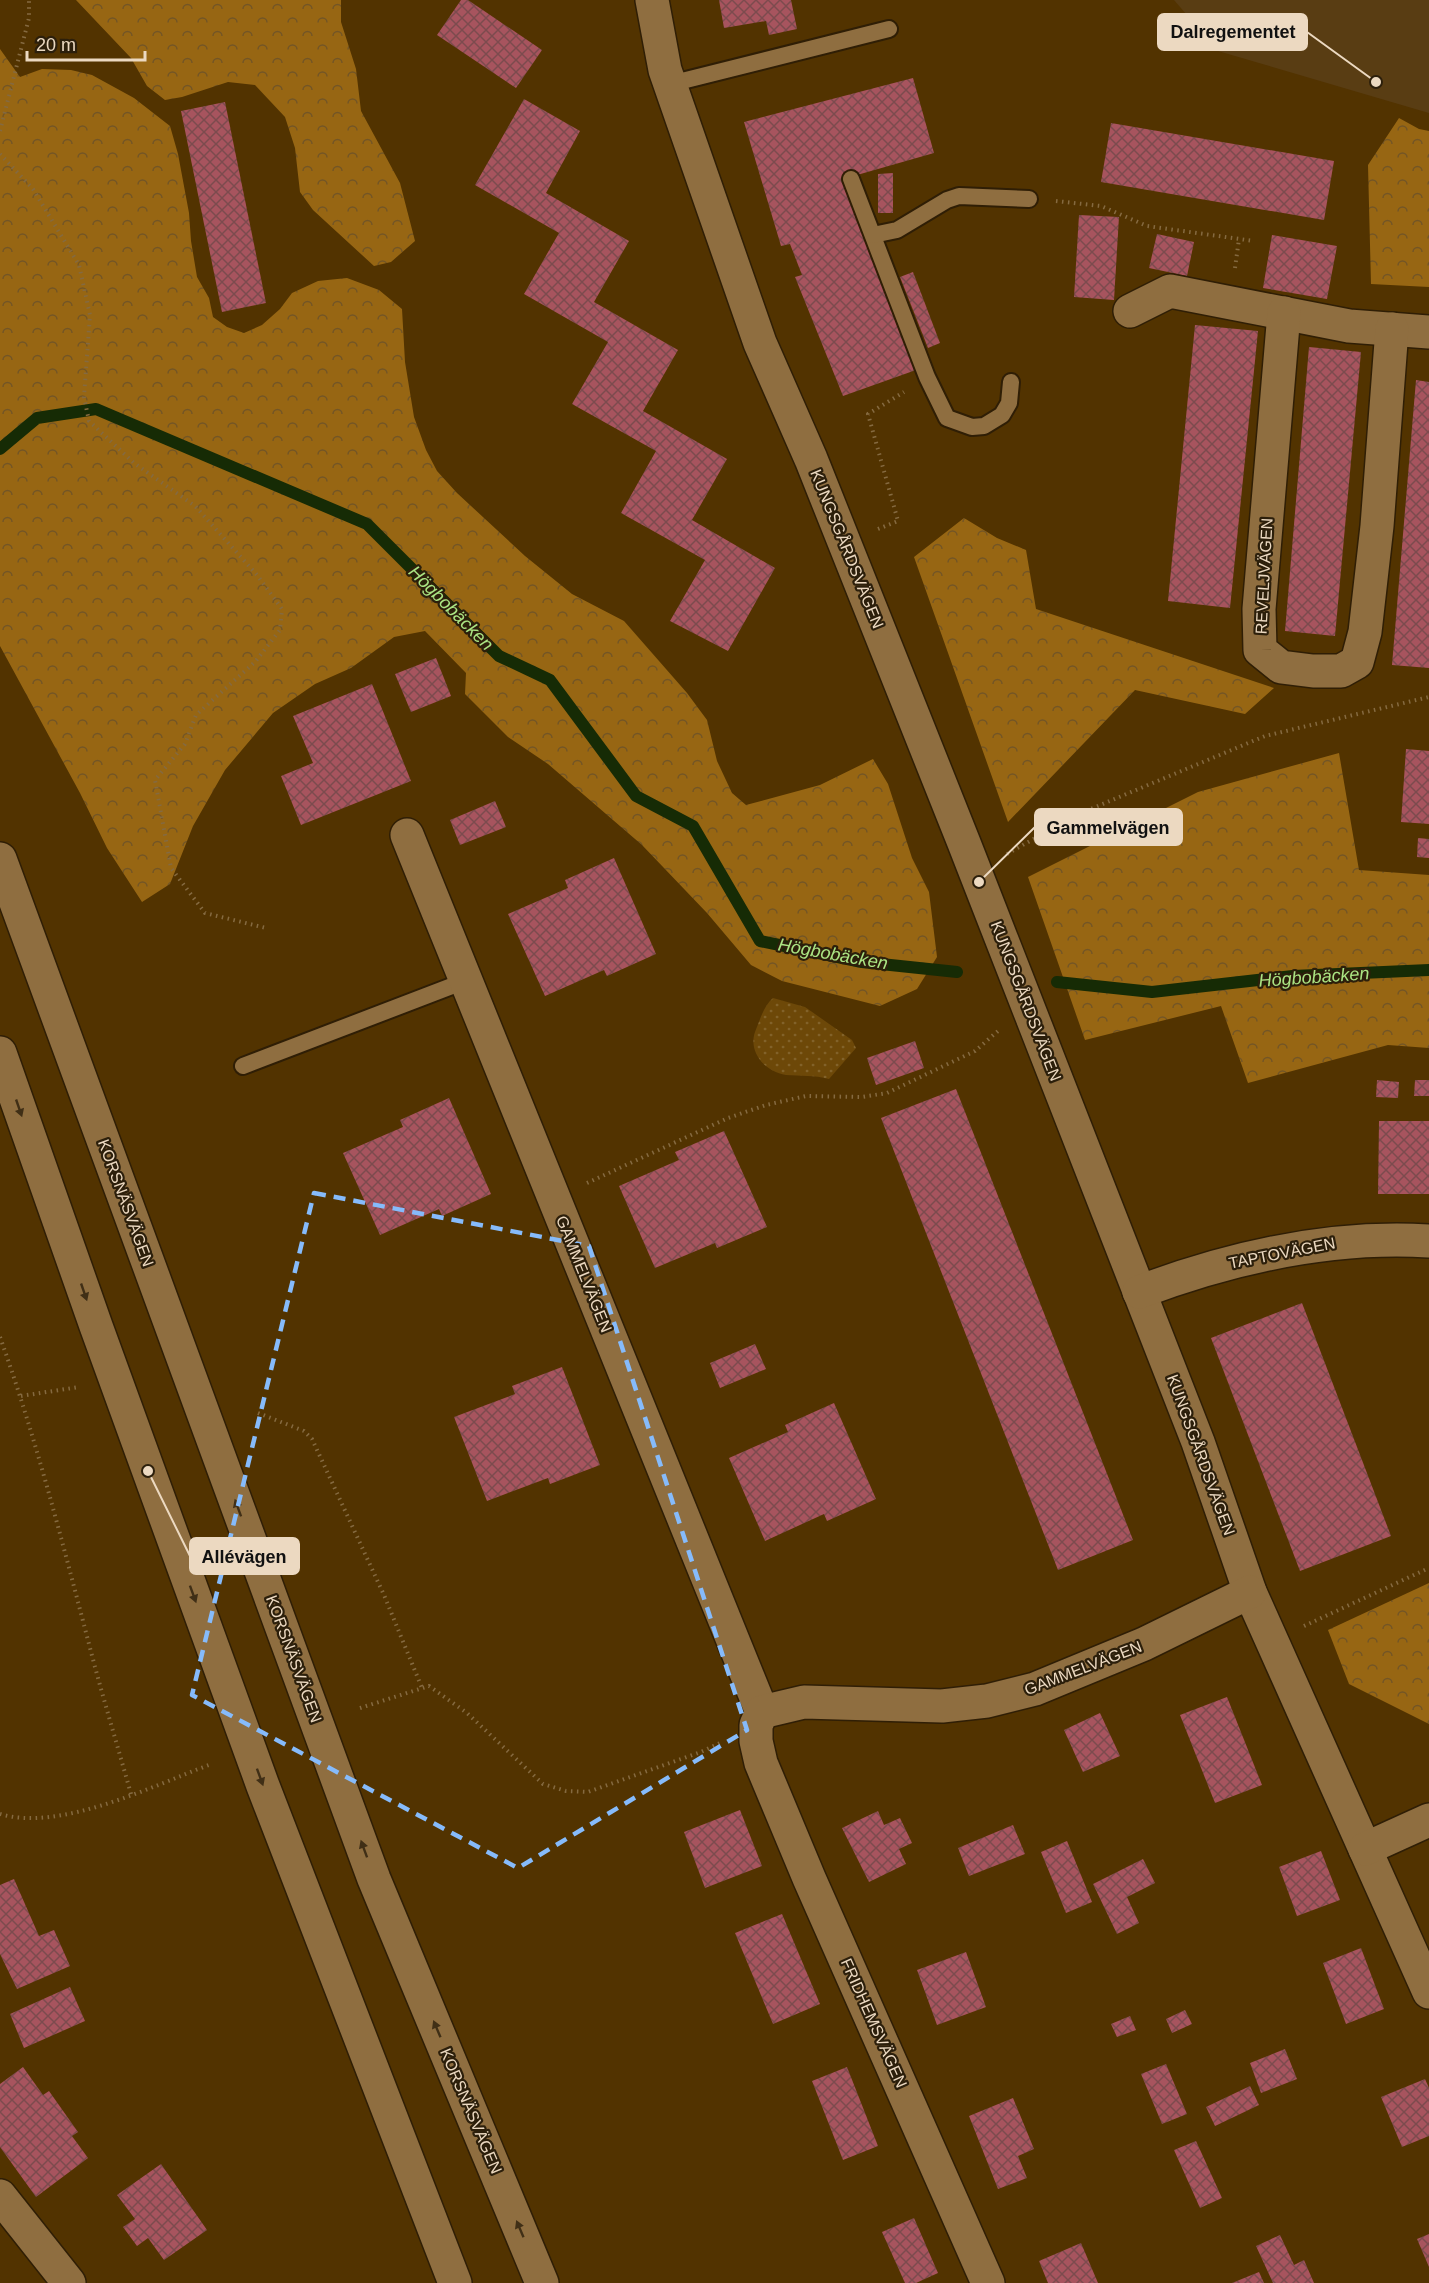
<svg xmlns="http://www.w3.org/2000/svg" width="1429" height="2283" viewBox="0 0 1429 2283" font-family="Arial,sans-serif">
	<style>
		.built { fill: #593d13 }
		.forest { fill: url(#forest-crowns) }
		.park { fill: url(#park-dots) }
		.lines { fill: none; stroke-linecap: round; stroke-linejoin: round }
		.stream { stroke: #162b05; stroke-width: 12 }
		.building { fill: url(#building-cross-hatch) }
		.service-casing { stroke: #2f1e05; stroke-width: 20 }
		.minor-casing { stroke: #2f1e05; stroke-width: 36 }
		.secondary-casing { stroke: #2f1e05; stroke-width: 36 }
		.path { stroke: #856a40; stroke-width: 4; stroke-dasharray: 1.5 4.5; stroke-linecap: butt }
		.service { stroke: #8f6e40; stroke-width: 16 }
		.minor { stroke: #8f6e40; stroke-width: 33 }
		.secondary { stroke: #8f6e40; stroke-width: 33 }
		.oneway { fill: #402f16 }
		.marked { fill: none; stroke: #86bbfb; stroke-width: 4.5; stroke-dasharray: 12 8; stroke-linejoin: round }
		.labels { text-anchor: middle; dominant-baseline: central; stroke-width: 4.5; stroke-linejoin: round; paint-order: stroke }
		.street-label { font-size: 16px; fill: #ecd9c1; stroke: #2c1f0b }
		.water-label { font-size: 18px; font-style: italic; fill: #abe483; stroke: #2c1f0b }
		.leader { fill: none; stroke: #ecd9c1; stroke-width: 2 }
		.callout-dot { fill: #ecd9c1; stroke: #2c1f0b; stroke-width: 2 }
		.callout { fill: #ecd9c1; stroke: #ecd9c1; stroke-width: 2 }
		.callout-label { font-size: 18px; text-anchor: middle; font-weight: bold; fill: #111 }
	</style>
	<defs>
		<pattern id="forest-crowns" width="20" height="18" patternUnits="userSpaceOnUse" patternTransform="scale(1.5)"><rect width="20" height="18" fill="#976613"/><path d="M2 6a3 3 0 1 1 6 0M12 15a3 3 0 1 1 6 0" fill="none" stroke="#735525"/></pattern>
		<pattern id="park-dots" width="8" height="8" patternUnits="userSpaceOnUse" patternTransform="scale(1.5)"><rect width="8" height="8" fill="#6d4808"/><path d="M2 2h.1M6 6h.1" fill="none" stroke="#82622a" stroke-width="1.8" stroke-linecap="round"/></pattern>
		<pattern id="building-cross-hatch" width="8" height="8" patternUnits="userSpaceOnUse" patternTransform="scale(1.5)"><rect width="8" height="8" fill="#a7545e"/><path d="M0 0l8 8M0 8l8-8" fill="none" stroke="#7c4b4e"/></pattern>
	</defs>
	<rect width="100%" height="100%" fill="#523300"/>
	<!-- built -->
	<path class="built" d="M1174 0H1429V113L1218 51Z"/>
	<!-- forest -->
	<g class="forest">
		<path d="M76 0H341V22L356 69 361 111 400 183 415 241 391 262 374 266 313 210 300 192 295 148 285 117 255 85 228 82 182 97 165 100 147 86 131 58Z"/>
		<path d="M0 49 20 77 42 69 71 70 92 75 134 98 170 126 178 154 189 213 191 241 197 277 209 298 213 317 227 327 244 333 262 325 280 309 292 293 318 281 347 278 379 290 402 309 405 362 414 417 426 450 437 471 457 493 525 556 572 594 624 621 687 693 707 720 717 761 732 793 746 805 820 785 873 759 888 784 912 858 929 892 937 957 917 989 880 1006 782 981 751 965 707 913 642 845 548 764 508 737 465 694 466 673 425 631 394 637 351 668 315 684 273 713 225 770 193 826 170 884 142 902 107 848 80 793 0 646Z"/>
		<path d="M1399 118 1419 129 1429 131V287L1371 284 1368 165Z"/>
		<path d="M964 518 997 538 1026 550 1036 609 1274 688 1245 714 1135 690 1008 822 914 557Z"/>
		<path d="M1339 753 1359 870 1429 875V1048L1388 1045 1248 1083 1221 1006 1085 1040 1028 877 1198 792Z"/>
		<path d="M1429 1583V1724L1349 1684 1328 1630Z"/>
	</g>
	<!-- park -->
	<path class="park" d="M773 998 805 1007 852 1040 856 1048 829 1079C814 1075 801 1076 786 1075 765 1072 748 1052 755 1032 760 1020 763 1007 773 998Z"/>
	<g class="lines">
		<!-- stream -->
		<g class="stream">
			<path d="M0 449 37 418 96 409 367 524 499 656 550 680 636 796 693 826 760 941 862 962 957 972"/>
			<path d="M1057 982 1152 992 1293 976 1429 970"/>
		</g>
	</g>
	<!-- building -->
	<g class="building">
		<path d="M461 0H468L542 50 516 88 437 35Z"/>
		<path d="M719 0H791L797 29 769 35 766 21 724 28Z"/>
		<path d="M913 78 934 153 843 179 916 370 843 396 795 277 802 275 790 244 781 246 744 122Z"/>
		<path d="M524 99 580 131 546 193 629 241 594 302 678 350 643 411 727 459 692 520 775 568 728 651 670 621 705 560 621 513 656 451 572 404 608 342 524 294 559 233 475 185Z"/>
		<path d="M225 102 266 303 222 312 181 111Z"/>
		<path d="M1111 123 1334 161 1324 220 1101 182Z"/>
		<path d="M893 173V213H878V174Z"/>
		<path d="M1079 215 1119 217 1114 300 1074 297Z"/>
		<path d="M1157 234 1194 242 1187 276 1149 268Z"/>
		<path d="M1272 235 1337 246 1327 299 1263 288Z"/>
		<path d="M913 272 940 343 928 348 900 277Z"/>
		<path d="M1195 325 1258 331 1230 608 1168 601Z"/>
		<path d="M1309 347 1361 352 1335 636 1285 631Z"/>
		<path d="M1416 380 1429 382V668L1392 665Z"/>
		<path d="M436 658 451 696 411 712 395 674Z"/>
		<path d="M372 684 411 781 301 825 281 776 313 763 293 716Z"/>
		<path d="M1406 749 1429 751V824L1401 822Z"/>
		<path d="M495 801 506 827 460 845 450 820Z"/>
		<path d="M1418 838 1429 839V858L1417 857Z"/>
		<path d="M614 858 656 954 607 976 604 970 545 996 508 914 568 888 565 880Z"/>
		<path d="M915 1041 924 1068 876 1085 867 1058Z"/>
		<path d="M1377 1080 1399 1082 1398 1098 1376 1097Z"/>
		<path d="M1415 1080H1429V1096H1414Z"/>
		<path d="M956 1089 1133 1540 1058 1570 881 1118Z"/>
		<path d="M449 1098 491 1194 442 1216 439 1209 380 1235 343 1153 403 1127 400 1120Z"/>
		<path d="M1379 1121H1429V1194H1378Z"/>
		<path d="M724 1131 767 1227 717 1248 715 1243 655 1268 619 1186 679 1160 675 1152Z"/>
		<path d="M1302 1303 1391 1536 1300 1571 1211 1338Z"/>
		<path d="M755 1344 766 1369 720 1388 710 1363Z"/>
		<path d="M562 1367 600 1465 550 1484 548 1478 487 1501 454 1417 515 1394 512 1386Z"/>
		<path d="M834 1403 876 1499 827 1521 824 1514 765 1541 729 1458 788 1432 785 1425Z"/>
		<path d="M1227 1697 1262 1785 1215 1803 1180 1715Z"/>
		<path d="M1100 1713 1120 1756 1083 1772 1064 1730Z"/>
		<path d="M740 1810 762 1866 705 1888 684 1832Z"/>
		<path d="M878 1811 884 1825 900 1818 912 1843 899 1849 906 1864 869 1882 842 1828Z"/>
		<path d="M1013 1825 1025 1854 969 1876 958 1848Z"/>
		<path d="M1067 1841 1092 1902 1066 1913 1041 1852Z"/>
		<path d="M1321 1851 1340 1900 1297 1916 1279 1867Z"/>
		<path d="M1143 1859 1155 1883 1127 1897 1139 1923 1117 1934 1093 1884Z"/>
		<path d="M14 1879 39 1936 54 1930 70 1966 17 1989 0 1954V1885Z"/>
		<path d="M782 1914 820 2004 773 2024 735 1933Z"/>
		<path d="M1361 1948 1384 2009 1346 2024 1323 1963Z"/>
		<path d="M966 1952 986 2007 937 2025 917 1970Z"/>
		<path d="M70 1987 85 2021 24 2048 10 2014Z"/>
		<path d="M1185 2010 1192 2024 1172 2033 1166 2019Z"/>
		<path d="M1130 2016 1136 2030 1117 2037 1111 2024Z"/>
		<path d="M1285 2049 1297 2079 1261 2093 1250 2063Z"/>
		<path d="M1166 2064 1187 2114 1162 2124 1141 2074Z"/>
		<path d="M23 2067 43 2095 49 2091 78 2132 72 2136 88 2158 36 2197 0 2147V2084Z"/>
		<path d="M847 2067 878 2146 843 2160 812 2081Z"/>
		<path d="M1425 2079 1429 2088V2136L1402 2147 1381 2097Z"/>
		<path d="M1250 2086 1259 2105 1215 2126 1206 2107Z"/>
		<path d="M1013 2098 1034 2149 1018 2156 1027 2178 998 2189 969 2116Z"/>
		<path d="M1196 2141 1222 2198 1200 2208 1174 2150Z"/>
		<path d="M161 2164 207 2230 164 2260 148 2238 137 2246 123 2227 135 2219 117 2195Z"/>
		<path d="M914 2218 938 2273 916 2283H905L882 2232Z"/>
		<path d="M1429 2234V2267L1417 2239Z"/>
		<path d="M1280 2235 1294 2265 1304 2260 1314 2283H1273L1256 2246Z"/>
		<path d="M1081 2243 1098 2283H1048L1039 2261Z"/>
		<path d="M1259 2272 1264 2283H1232Z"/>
	</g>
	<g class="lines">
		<defs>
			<g id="service">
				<path d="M670 84 889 29"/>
				<path d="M851 179 927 377 947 418 972 427 984 426 1002 415 1009 403 1011 382"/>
				<path d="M873 235 897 230 947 200 959 196 1029 199"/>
				<path d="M243 1066 465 981"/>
			</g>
			<g id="minor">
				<path d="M652 0 665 70 760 343 811 459 964 843 1198 1442 1250 1592 1429 1992"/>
				<path d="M1130 311 1170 291 1349 326 1429 332"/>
				<path d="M1284 313 1259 609 1260 650 1281 667 1313 671H1341L1357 662 1365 632 1377 526 1392 329"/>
				<path d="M407 835 762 1712"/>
				<path d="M1139 1292C1232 1257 1330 1235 1429 1241"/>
				<path d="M1365 1849 1429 1820"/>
				<path d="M0 2196 69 2283"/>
				<path d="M988 2283 809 1878 761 1763 756 1741V1725L762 1712 804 1702 942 1706 987 1701 1035 1689 1144 1644 1250 1592"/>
			</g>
			<g id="secondary">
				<path d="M0 859 374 1879 542 2283"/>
				<path d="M0 1053 96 1326 263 1786 455 2283"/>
			</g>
		</defs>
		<!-- service casing -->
		<use href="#service" class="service-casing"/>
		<!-- minor casing -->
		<use href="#minor" class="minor-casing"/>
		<!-- secondary casing -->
		<use href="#secondary" class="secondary-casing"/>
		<!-- path -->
		<g class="path">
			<path d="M0 131 29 18V0"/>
			<path d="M0 154 33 189 79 265 90 315 84 397 89 421 134 463 195 506 257 575 282 609 280 630 255 662 196 715 185 744 155 780 171 868 205 913 266 928"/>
			<path d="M1056 201 1101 206 1147 226 1254 241"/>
			<path d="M1235 268 1239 239"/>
			<path d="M878 529 898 521 868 414 904 392"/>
			<path d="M1007 854 1074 816 1265 736 1429 697"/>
			<path d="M587 1183 728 1118 766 1105 806 1096 862 1097 887 1093 975 1051 998 1031"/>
			<path d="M0 1337C36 1438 62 1541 89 1644 102 1695 117 1744 131 1794"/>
			<path d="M21 1396 79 1387"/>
			<path d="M258 1413 304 1431 312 1439 384 1595 422 1688"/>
			<path d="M1304 1626 1429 1568"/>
			<path d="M360 1708 429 1686 467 1713 543 1784 566 1791 588 1792 701 1752 720 1743"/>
			<path d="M0 1814C60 1832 152 1786 209 1765"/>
		</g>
		<!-- service -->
		<use href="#service" class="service"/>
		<!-- minor -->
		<use href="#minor" class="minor"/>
		<!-- secondary -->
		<use href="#secondary" class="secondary"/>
	</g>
	<!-- one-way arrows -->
	<defs><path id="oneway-solid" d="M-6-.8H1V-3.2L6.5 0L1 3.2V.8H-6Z" transform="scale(1.5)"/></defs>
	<g class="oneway">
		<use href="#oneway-solid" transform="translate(19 1108) rotate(71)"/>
		<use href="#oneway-solid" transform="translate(84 1292) rotate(71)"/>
		<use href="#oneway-solid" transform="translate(238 1508) rotate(-110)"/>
		<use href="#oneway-solid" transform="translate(193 1594) rotate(70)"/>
		<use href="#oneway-solid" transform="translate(260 1777) rotate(70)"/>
		<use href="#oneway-solid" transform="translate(364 1849) rotate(-110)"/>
		<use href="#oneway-solid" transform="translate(437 2029) rotate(-113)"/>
		<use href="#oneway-solid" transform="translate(520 2229) rotate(-113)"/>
	</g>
	<!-- marked area -->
	<path class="marked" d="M314 1193 589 1246 747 1730 518 1868 192 1695Z"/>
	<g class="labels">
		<!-- street labels -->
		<g class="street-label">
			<text transform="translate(847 549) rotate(68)">KUNGSGÅRDSVÄGEN</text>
			<text transform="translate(1264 576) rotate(-87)">REVELJVÄGEN</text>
			<text transform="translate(1026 1001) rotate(69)">KUNGSGÅRDSVÄGEN</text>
			<text transform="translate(126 1203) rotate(70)">KORSNÄSVÄGEN</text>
			<text transform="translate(1282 1253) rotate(-11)">TAPTOVÄGEN</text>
			<text transform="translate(584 1274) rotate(68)">GAMMELVÄGEN</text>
			<text transform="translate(1201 1455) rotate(70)">KUNGSGÅRDSVÄGEN</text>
			<text transform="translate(294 1659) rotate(70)">KORSNÄSVÄGEN</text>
			<text transform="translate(1083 1668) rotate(-21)">GAMMELVÄGEN</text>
			<text transform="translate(874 2023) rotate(66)">FRIDHEMSVÄGEN</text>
			<text transform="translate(471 2111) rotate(67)">KORSNÄSVÄGEN</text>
		</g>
		<!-- water labels -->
		<g class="water-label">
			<text transform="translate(451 608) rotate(45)">Högbobäcken</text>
			<text transform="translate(833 954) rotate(10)">Högbobäcken</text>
			<text transform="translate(1314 977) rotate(-4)">Högbobäcken</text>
		</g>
	</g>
	<!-- callouts -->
	<path class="leader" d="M1376 82L1307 32M979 882L1035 827M148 1471L190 1556"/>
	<g class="callout-dot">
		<circle cx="1376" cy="82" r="6"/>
		<circle cx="979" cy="882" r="6"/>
		<circle cx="148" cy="1471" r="6"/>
	</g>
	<g class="callout">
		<rect x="1158" y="14" width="149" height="36" rx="6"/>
		<rect x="1035" y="809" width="147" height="36" rx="6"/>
		<rect x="190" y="1538" width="109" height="36" rx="6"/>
	</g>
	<g class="callout-label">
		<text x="1233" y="38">Dalregementet</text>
		<text x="1108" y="834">Gammelvägen</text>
		<text x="244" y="1563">Allévägen</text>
	</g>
	<!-- scale -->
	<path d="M27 51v9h118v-9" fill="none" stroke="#ecd9c1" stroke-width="3"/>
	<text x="36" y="51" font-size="18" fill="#ecd9c1" stroke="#2c1f0b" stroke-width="4.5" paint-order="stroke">20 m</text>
</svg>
